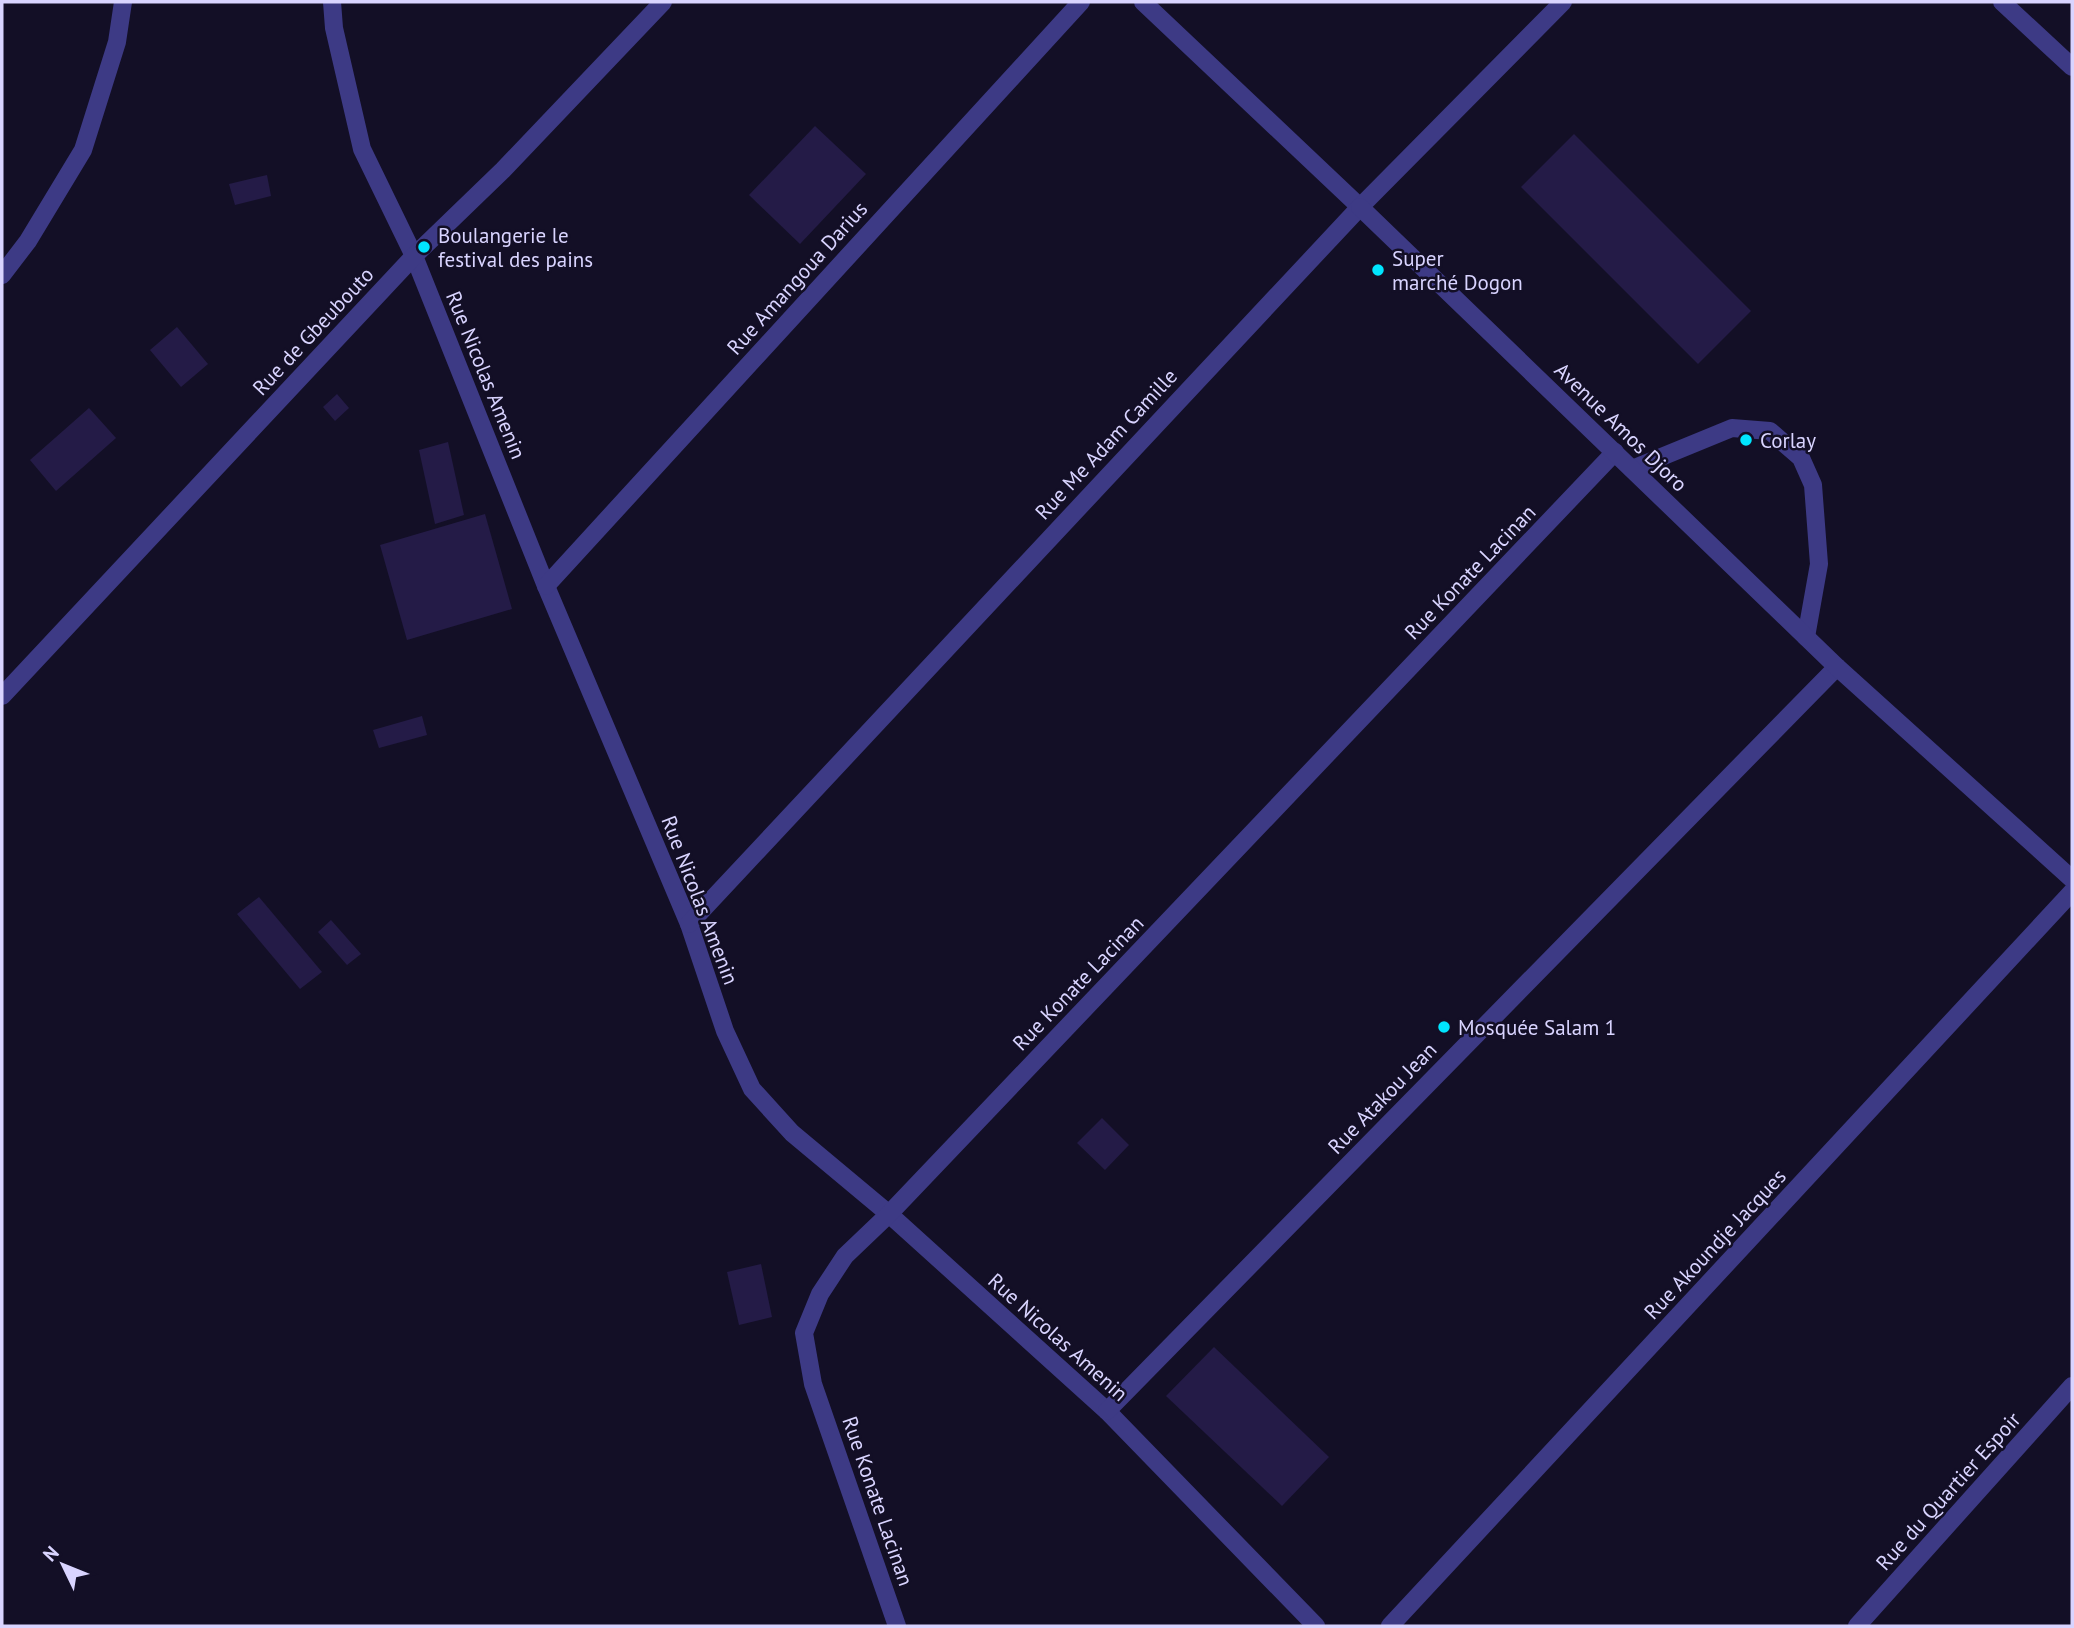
<svg xmlns="http://www.w3.org/2000/svg" width="2074" height="1628" viewBox="0 0 2074 1628" font-family="'PT Sans',sans-serif">
	<style>
		.building { fill: #241b47 }
		.lines { fill: none; stroke-linecap: round; stroke-linejoin: round }
		.service { stroke: #3d3a85; stroke-width: 18 }
		.minor { stroke: #3d3a85; stroke-width: 18 }
		.tertiary { stroke: #3d3a85; stroke-width: 18 }
		.poi-dot { fill: #00e5ff; stroke: #130f26; stroke-width: 2.5 }
		.labels { text-anchor: middle; dominant-baseline: central; stroke-width: 5; stroke-linejoin: round; paint-order: stroke }
		.poi-label { font-size: 21px; fill: #d9d4ff; stroke: #130f26; text-anchor: start }
		.street-label { font-size: 21px; fill: #d9d4ff; stroke: #130f26 }
	</style>
	<rect width="100%" height="100%" fill="#130f26"/>
	<!-- building -->
	<g class="building">
		<path d="M815 126 866 174 800 244 749 195Z"/>
		<path d="M1574 134 1751 311 1698 364 1521 187Z"/>
		<path d="M267 175 271 196 235 205 229 184Z"/>
		<path d="M177 327 208 364 181 387 150 350Z"/>
		<path d="M337 394 349 408 335 421 323 407Z"/>
		<path d="M89 408 116 438 56 491 30 460Z"/>
		<path d="M448 442 464 515 435 524 419 450Z"/>
		<path d="M485 514 512 609 407 640 380 545Z"/>
		<path d="M422 716 427 735 379 748 373 730Z"/>
		<path d="M259 897 322 972 300 989 237 914Z"/>
		<path d="M331 920 361 954 347 965 318 932Z"/>
		<path d="M1102 1118 1129 1145 1105 1170 1077 1143Z"/>
		<path d="M761 1264 772 1317 739 1325 727 1272Z"/>
		<path d="M1214 1347 1329 1457 1282 1506 1166 1396Z"/>
	</g>
	<g class="lines">
		<!-- service -->
		<path class="service" d="M1632 469 1732 428 1770 431 1801 458 1813 485 1819 564 1806 637"/>
		<!-- minor -->
		<g class="minor">
			<path d="M332 2 334 28 362 149 414 256 546 586 689 924 725 1031 752 1089 792 1133 889 1214 1107 1411 1316 1626"/>
			<path d="M1143 2 1360 207"/>
			<path d="M2002 2 2072 67"/>
			<path d="M2 275 28 241 83 150 117 42 123 2"/>
			<path d="M546 586 1081 2"/>
			<path d="M2 696 414 256 503 170 663 2"/>
			<path d="M689 924 1360 207 1563 2"/>
			<path d="M1107 1411 1837 667"/>
			<path d="M897 1626 813 1384 804 1333 820 1294 845 1256 889 1214 1615 452"/>
			<path d="M1390 1626 2072 892"/>
			<path d="M1857 1626 2072 1386"/>
		</g>
		<!-- tertiary -->
		<path class="tertiary" d="M1360 207 1837 667 2072 879"/>
	</g>
	<!-- markers -->
	<g class="poi-dot">
		<circle cx="424" cy="247" r="7"/>
		<circle cx="1378" cy="270" r="7"/>
		<circle cx="1746" cy="440" r="7"/>
		<circle cx="1444" cy="1027" r="7"/>
	</g>
	<g class="labels">
		<!-- poi labels -->
		<g class="poi-label">
			<text x="438" y="235">Boulangerie le<tspan x="438" dy="24">festival des pains</tspan></text>
			<text x="1392" y="258">Super<tspan x="1392" dy="24">marché Dogon</tspan></text>
			<text x="1760" y="440">Corlay</text>
			<text x="1458" y="1027">Mosquée Salam 1</text>
		</g>
		<!-- street labels -->
		<g class="street-label">
			<text transform="translate(797 278) rotate(-48)">Rue Amangoua Darius</text>
			<text transform="translate(313 331) rotate(-47)">Rue de Gbeubouto</text>
			<text transform="translate(486 375) rotate(68)">Rue Nicolas Amenin</text>
			<text transform="translate(1621 427) rotate(44)">Avenue Amos Djoro</text>
			<text transform="translate(1106 444) rotate(-47)">Rue Me Adam Camille</text>
			<text transform="translate(1470 572) rotate(-46)">Rue Konate Lacinan</text>
			<text transform="translate(700 900) rotate(69)">Rue Nicolas Amenin</text>
			<text transform="translate(1078 983) rotate(-46)">Rue Konate Lacinan</text>
			<text transform="translate(1382 1098) rotate(-46)">Rue Atakou Jean</text>
			<text transform="translate(1715 1244) rotate(-47)">Rue Akoundje Jacques</text>
			<text transform="translate(1058 1337) rotate(42)">Rue Nicolas Amenin</text>
			<text transform="translate(1948 1491) rotate(-48)">Rue du Quartier Espoir</text>
			<text transform="translate(878 1501) rotate(71)">Rue Konate Lacinan</text>
		</g>
	</g>
	<!-- border -->
	<rect width="2074" height="1628" fill="none" stroke="#d9d4ff" stroke-width="7"/>
	<!-- north arrow -->
	<g transform="translate(63 1565) rotate(313)" stroke="#130f26" stroke-width="5" paint-order="stroke">
	<path d="M0-5L12 26L0 18L-12 26Z" fill="#d9d4ff"/>
	<text y="-10" font-size="19" font-weight="bold" text-anchor="middle" fill="#d9d4ff">N</text>
	</g>
</svg>
